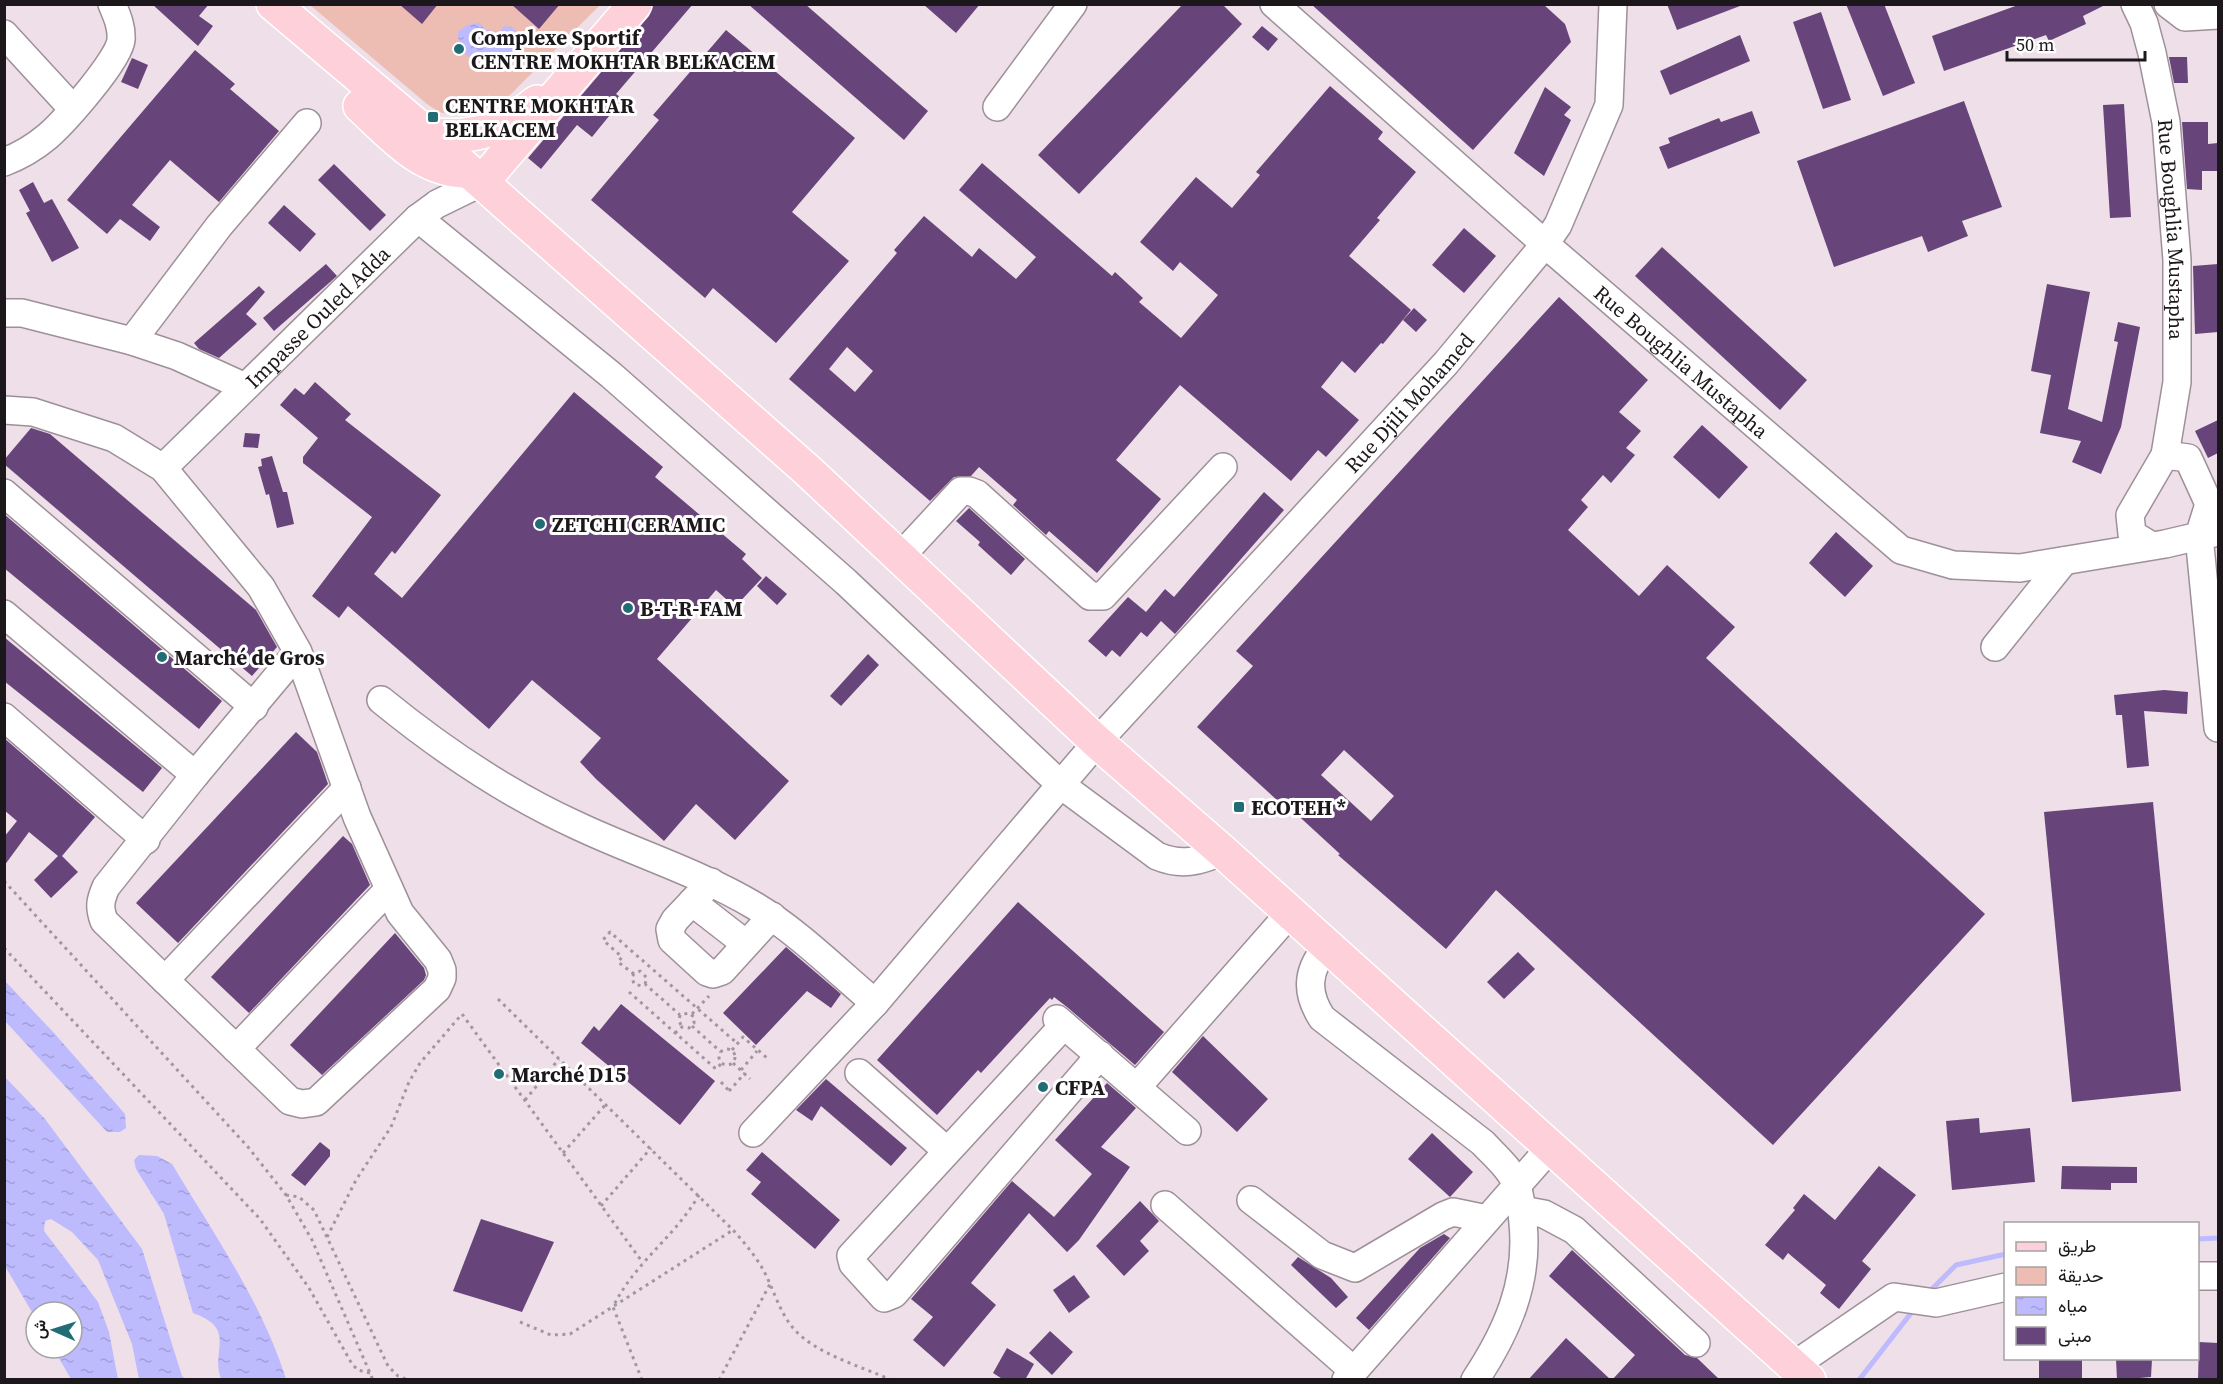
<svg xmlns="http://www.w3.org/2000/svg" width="2223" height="1384" viewBox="0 0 2223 1384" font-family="'Source Serif 4',Vazirmatn,serif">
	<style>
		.green { fill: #edbcb2 }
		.water { fill: url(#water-ripples) }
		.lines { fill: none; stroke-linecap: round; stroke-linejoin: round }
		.stream { stroke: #bdbafe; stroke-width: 5 }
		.building { fill: #67447a; fill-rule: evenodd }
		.minor-casing { stroke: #9e9099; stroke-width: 30 }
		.major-casing { stroke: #fff; stroke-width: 36 }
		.path { stroke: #a3979e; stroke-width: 3; stroke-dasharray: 3 4.5; stroke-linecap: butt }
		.minor { stroke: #fff; stroke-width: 27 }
		.major { stroke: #fed0da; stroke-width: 33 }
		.poi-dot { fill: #226c76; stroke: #fff; stroke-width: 2 }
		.labels { text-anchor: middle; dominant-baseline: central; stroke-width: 6; stroke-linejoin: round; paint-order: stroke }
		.poi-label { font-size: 21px; font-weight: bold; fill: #1c171a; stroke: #fff; text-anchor: start }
		.street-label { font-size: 21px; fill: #1c171a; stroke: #fff }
	</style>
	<defs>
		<pattern id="water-ripples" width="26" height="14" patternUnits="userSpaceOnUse" patternTransform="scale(1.5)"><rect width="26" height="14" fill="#bdbafe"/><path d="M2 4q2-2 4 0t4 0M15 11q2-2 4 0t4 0" fill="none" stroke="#a29fd9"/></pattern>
	</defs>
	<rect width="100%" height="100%" fill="#eedfe8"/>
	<!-- green -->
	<path class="green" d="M310 5H600L510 95 481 112 456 116 439 112 427 104Z"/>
	<!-- water -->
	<g class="water">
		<path d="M479 23 486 30 499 32 505 26 512 27C545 63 457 83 458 32L467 25Z"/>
		<path d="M5 981 54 1033 125 1114 126 1128 120 1132H107L5 1021Z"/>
		<path d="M4 1076 45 1119 142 1249 182 1376 186 1379H139L132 1344 98 1260 72 1232 51 1219 45 1221 44 1231 98 1302 109 1332 118 1379H71L53 1348H72V1312H36V1319L5 1266Z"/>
		<path d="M139 1155 157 1156 172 1164C213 1233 262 1302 286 1379H221C210 1350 238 1329 193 1313L164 1214 136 1169 134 1160Z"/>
	</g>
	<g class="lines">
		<!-- stream -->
		<g class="stream">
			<path d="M2198 1239 2218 1238"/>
			<path d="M1927 1294 1956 1265 2006 1254"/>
			<path d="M1859 1380 1915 1308"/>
		</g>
	</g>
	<!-- building -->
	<g class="building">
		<path d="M152 4H209L199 16 213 26 198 46Z"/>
		<path d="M399 4H438L422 24Z"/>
		<path d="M511 4H560L539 29Z"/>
		<path d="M653 4H693L616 94 623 99 592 137 577 125 541 169 528 158 649 16Z"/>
		<path d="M748 4H805L928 111 904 140Z"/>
		<path d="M923 4H980L956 33Z"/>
		<path d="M1183 4H1222L1242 24 1079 194 1038 155Z"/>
		<path d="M1311 4H1543L1565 24 1571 42 1473 150Z"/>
		<path d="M1667 4H1740V6L1677 30Z"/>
		<path d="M1846 4H1884L1915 83 1883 96Z"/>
		<path d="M2021 4H2107L2083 16 2086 24 2049 41 2046 35 1944 71 1932 36Z"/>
		<path d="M1821 12 1851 100 1823 109 1793 22Z"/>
		<path d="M1262 26 1278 39 1268 51 1252 37Z"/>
		<path d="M726 30 855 138 792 212 849 261 776 343 713 288 705 298 591 200 659 120 653 115Z"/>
		<path d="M1740 35 1750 61 1670 95 1660 71Z"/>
		<path d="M195 50 235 84 230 89 279 131 219 202 170 160 132 205 160 227 150 241 120 219 107 234 67 200Z"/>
		<path d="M2169 57H2187L2188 83H2174Z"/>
		<path d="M132 58 148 65 138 89 121 82Z"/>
		<path d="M1330 86 1383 132 1378 139 1416 172 1377 218 1380 220 1349 256 1411 310 1383 344 1381 343 1355 373 1342 361 1321 387 1359 420 1326 457 1318 450 1291 481 1180 385 1116 460 1161 499 1097 573 1049 531 1046 535 1013 505 1017 500 979 467 971 476 954 477 930 501 789 379 897 253 894 250 924 216 972 257 979 248 1016 279 1036 257 959 190 982 163 1112 276 1115 272 1143 298 1139 302 1181 338 1218 295 1180 262 1173 271 1140 242 1196 177 1232 208 1260 175 1256 172ZM847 347 873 371 855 392 829 369Z"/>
		<path d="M1545 87 1571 107 1564 115 1571 120 1544 176 1514 153Z"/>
		<path d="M1964 101 2002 207 1962 221 1968 236 1928 252 1922 236 1834 267 1797 161Z"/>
		<path d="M2124 104 2131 217 2110 218 2103 105Z"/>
		<path d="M1752 111 1760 133 1668 169 1659 147 1670 143 1668 138 1719 118 1721 122Z"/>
		<path d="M2182 122H2208V144L2218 143V171H2202V190L2187 189Z"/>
		<path d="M334 164 386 215 370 231 318 180Z"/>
		<path d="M33 182 44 203 52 199 79 248 52 262 26 213 30 211 19 190Z"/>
		<path d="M284 205 316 234 300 252 268 223Z"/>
		<path d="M1464 228 1496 256 1464 293 1432 265Z"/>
		<path d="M1662 247 1807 380 1780 410 1635 276Z"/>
		<path d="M326 264 337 276 274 331 263 318Z"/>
		<path d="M2218 264V332L2195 334 2193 266Z"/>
		<path d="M2047 284 2090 292 2068 409 2102 422 2118 342 2114 341 2118 322 2140 327 2121 427 2101 474 2072 462 2081 441 2040 433 2051 375 2031 371Z"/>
		<path d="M259 286 265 292 246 314 257 324 219 358 199 349 194 343Z"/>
		<path d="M1559 297 1648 380 1619 412 1641 431 1626 448 1635 455 1611 483 1603 475 1581 500 1588 507 1568 530 1639 596 1667 565 1735 627 1706 658 1985 914 1773 1145 1496 890 1446 949 1338 855 1340 854 1291 809 1289 811 1197 727 1253 666 1236 651ZM1344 750 1394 796 1371 821 1321 775Z"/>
		<path d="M1414 308 1427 320 1416 332 1403 320Z"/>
		<path d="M315 382 351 414 345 420 441 495 395 554 392 551 374 574 402 598 574 392 663 467 655 477 746 554 742 559 762 578 735 607 716 590 657 659 789 781 735 840 696 804 664 841 596 779 580 762 601 738 532 680 489 729 348 606 339 618 312 596 372 517 303 463V457L318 438 280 405 295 388 304 395Z"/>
		<path d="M2218 420V453L2208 458 2195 431Z"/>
		<path d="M1702 425 1748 467 1719 499 1673 457Z"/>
		<path d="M31 428 50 434 256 610 277 647 252 676 4 464V460Z"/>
		<path d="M245 433 260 434 258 448 243 447Z"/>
		<path d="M272 456 283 492H287L294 524 277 528 269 494 266 495 258 467 262 466 261 459Z"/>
		<path d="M1264 492 1284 510 1175 634 1161 621 1147 637 1141 632 1120 657 1112 650 1106 657 1088 641 1128 597 1146 612 1165 589 1174 597Z"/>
		<path d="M969 508 1025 559 1011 575 978 545 980 542 956 521Z"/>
		<path d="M4 514 222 701 199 729 4 568Z"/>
		<path d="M1836 532 1873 566 1845 597 1809 563Z"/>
		<path d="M766 576 787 594 777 605 757 586Z"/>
		<path d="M4 637 162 768 143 792 4 681Z"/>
		<path d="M868 654 879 665 841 706 830 696Z"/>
		<path d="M2164 690 2188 692 2187 714 2144 711 2149 766 2127 768 2122 715H2116L2114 695Z"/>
		<path d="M296 732 317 752 328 784 178 943 136 903Z"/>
		<path d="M4 738 95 817 62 856 78 872 51 898 34 880 58 856 29 832 4 866V837L17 821 4 810Z"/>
		<path d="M2153 802 2181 1091 2072 1102 2044 812Z"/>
		<path d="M343 836 352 844 370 885 249 1013 211 977Z"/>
		<path d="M1018 902 1164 1032 1135 1065 1067 1007 1054 997 1052 1000 1050 998 981 1073 978 1070 937 1115 877 1060Z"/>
		<path d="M395 933 424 968 426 975 424 980 322 1075 290 1045Z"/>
		<path d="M786 947 841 994 831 1008 807 991 756 1045 723 1013Z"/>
		<path d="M1518 952 1535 969 1504 999 1487 982Z"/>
		<path d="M621 1004 715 1081 680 1125 581 1043 594 1026 599 1031Z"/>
		<path d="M1203 1036 1268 1099 1237 1132 1172 1072Z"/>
		<path d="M826 1079 907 1148 891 1166 821 1106 812 1121 796 1110Z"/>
		<path d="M1107 1083 1136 1108 1101 1147 1130 1167 1079 1240 1067 1252 1029 1213 971 1283 996 1305 944 1367 913 1340 933 1317 911 1299 1012 1181 1054 1217 1092 1174 1055 1140Z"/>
		<path d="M1979 1118 1980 1133 2030 1128 2035 1182 1952 1190 1946 1121Z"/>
		<path d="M1432 1133 1473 1172 1450 1197 1408 1159Z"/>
		<path d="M320 1142 330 1150V1156L305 1186 291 1175Z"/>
		<path d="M762 1152 840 1220 815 1249 751 1194 761 1182 746 1170Z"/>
		<path d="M1879 1166 1916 1195 1862 1261 1871 1269 1839 1309 1820 1293 1826 1285 1788 1253 1783 1260 1765 1245 1795 1210 1793 1208 1804 1194 1835 1220Z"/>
		<path d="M2062 1166 2137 1167V1183H2111V1190L2061 1189Z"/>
		<path d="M1140 1201 1159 1221 1140 1241 1149 1251 1124 1276 1096 1246Z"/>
		<path d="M481 1219 554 1242 522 1312 453 1291Z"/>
		<path d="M1444 1234 1450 1238 1369 1330 1356 1318 1420 1248Z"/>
		<path d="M1572 1250 1685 1355 1697 1358 1720 1380H1612L1635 1355 1549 1276Z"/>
		<path d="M1298 1257 1331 1278 1348 1297 1336 1308 1291 1265Z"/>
		<path d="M1074 1275 1090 1297 1069 1313 1053 1290Z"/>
		<path d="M1050 1331 1073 1352 1052 1375 1029 1353Z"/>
		<path d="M1566 1338 1611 1380H1528Z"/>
		<path d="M2199 1342 2218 1343V1380H2198Z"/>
		<path d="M1007 1348 1034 1364 1025 1380H1004L993 1373Z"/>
		<rect x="2039" y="1359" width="43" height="21"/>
		<path d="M2116 1359H2152L2151 1377 2117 1380Z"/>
	</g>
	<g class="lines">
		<defs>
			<g id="minor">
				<path id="s1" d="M1274 4 1545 244 1901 550 1953 565 2020 568 2165 544 2199 536 2209 504 2188 458 2165 455 2130 515 2132 534 2152 546"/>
				<path id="s2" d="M2135 4 2144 23 2152 53 2166 122 2177 260V382L2165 455"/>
				<path d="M2168 4 2185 17 2218 15"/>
				<path d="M4 34 73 109"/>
				<path d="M997 107 1073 4"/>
				<path d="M4 162C20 156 35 147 48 136 65 121 119 60 121 40 122 27 117 16 112 4"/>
				<path d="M418 218 611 375 846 582 1061 785 1157 856C1181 866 1199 862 1222 851"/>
				<path d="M4 313H22L132 341 177 356 245 387"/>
				<path d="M132 341 219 226 307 123"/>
				<path d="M4 410 33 412 114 438 163 468 261 587 298 652 195 775 106 887C100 901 99 907 104 921L290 1101 302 1104 316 1102 437 989 442 978V970L438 960 400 913 357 817 298 652"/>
				<path id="s3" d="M163 468 418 218 437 204 482 182"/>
				<path d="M4 493 254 707"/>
				<path d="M2214 533 2199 536 2218 728"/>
				<path d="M900 557 961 491H969L977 494 1090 596H1103L1223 467"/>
				<path d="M4 614 195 775"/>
				<path d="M1995 647 2064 561"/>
				<path d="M381 700C441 749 506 793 576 825 635 853 698 872 755 906 797 931 837 971 875 1003"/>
				<path d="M4 717 146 840"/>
				<path d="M711 882 675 920 670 929 672 940 707 972 713 974 722 971 772 916"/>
				<path d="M692 902 746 944"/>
				<path d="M1328 946C1307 969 1305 992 1322 1018L1483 1143C1495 1156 1511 1169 1517 1186 1521 1198 1522 1211 1523 1223 1529 1282 1507 1332 1475 1380"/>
				<path d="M165 980 347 788"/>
				<path d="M1057 1019 1187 1131"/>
				<path d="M1064 1025 851 1256 853 1264 884 1298 894 1294 1100 1055"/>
				<path d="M236 1049 389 889"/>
				<path d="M859 1073 947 1151"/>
				<path d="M1137 1087 1290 913"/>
				<path id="s4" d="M753 1133 875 1003 1097 742 1446 363 1545 244 1558 225 1609 105 1613 4"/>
				<path d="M1251 1200 1322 1255 1355 1268 1443 1216 1453 1212 1487 1219"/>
				<path d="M1165 1205 1354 1371"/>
				<path d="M1522 1210 1544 1214 1574 1230 1696 1343"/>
				<path d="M2198 1276H2218"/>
				<path d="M1793 1366 1894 1297 1936 1303 2006 1287"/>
				<path d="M1346 1380 1550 1148"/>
			</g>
			<g id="major">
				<path d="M273 4 427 134 807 470 1097 742 1222 851 1809 1380"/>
				<path d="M360 106C391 134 419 169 463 171"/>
				<path d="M427 134C473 140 502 130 537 102"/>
				<path d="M482 182 635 4"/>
			</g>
		</defs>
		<!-- minor casing -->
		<use href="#minor" class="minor-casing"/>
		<!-- major casing -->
		<use href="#major" class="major-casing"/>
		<!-- path -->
		<g class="path">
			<path d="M4 881 248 1147 286 1195 312 1240 373 1380"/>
			<path d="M4 948 260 1219 309 1288 352 1364 358 1370 370 1373"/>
			<path d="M634 974 618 962 622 957 603 940 610 932 738 1044"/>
			<path d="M645 984 647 978 640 971 634 974 632 977 634 984 642 986 645 984 680 1015"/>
			<path d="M629 992 716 1069 722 1063"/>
			<path d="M498 999 733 1230C743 1241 753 1253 761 1266 773 1286 778 1310 793 1328 815 1354 861 1366 891 1380"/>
			<path d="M692 1014 709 996"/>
			<path d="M692 1026 721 1052"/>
			<path d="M675 1033 682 1027 689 1028 694 1023V1017L689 1013 680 1015 679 1021 682 1027"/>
			<circle cx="727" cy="1057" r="8"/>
			<path d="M732 1050 743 1037 767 1058"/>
			<path d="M733 1063 750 1079"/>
			<path d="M741 1070 757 1051"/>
			<path d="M721 1082 731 1093"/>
			<path d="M729 1091 745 1073"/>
			<path d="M525 1100 559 1059"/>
			<path d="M563 1153 606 1104"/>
			<path d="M286 1195 299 1197 314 1210 388 1366 398 1376 408 1380"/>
			<path d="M601 1206 651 1148"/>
			<path d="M327 1237 356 1180 391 1127 409 1082 420 1063 462 1014 643 1263"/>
			<path d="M520 1322 551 1335 570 1334 733 1230"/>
			<path d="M642 1380 613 1307C635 1262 674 1238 699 1195"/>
			<path d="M719 1380 770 1284"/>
		</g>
		<!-- minor -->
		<use href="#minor" class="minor"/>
		<!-- major -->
		<use href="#major" class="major"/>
	</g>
	<!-- markers -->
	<g class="poi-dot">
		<circle cx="459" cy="49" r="6"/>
		<rect x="427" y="111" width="12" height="12" rx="3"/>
		<circle cx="540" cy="524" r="6"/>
		<circle cx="628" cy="608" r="6"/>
		<circle cx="162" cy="657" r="6"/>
		<rect x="1233" y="801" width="12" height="12" rx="3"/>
		<circle cx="499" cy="1074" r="6"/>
		<circle cx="1043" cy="1087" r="6"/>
	</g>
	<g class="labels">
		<!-- poi labels -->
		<g class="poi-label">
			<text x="471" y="37">Complexe Sportif<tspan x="471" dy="24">CENTRE MOKHTAR BELKACEM</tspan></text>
			<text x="445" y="105">CENTRE MOKHTAR<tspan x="445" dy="24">BELKACEM</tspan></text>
			<text x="552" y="524">ZETCHI CERAMIC</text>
			<text x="640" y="608">B-T-R-FAM</text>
			<text x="174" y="657">Marché de Gros</text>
			<text x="1251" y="807">ECOTEH *</text>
			<text x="511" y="1074">Marché D15</text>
			<text x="1055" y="1087">CFPA</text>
		</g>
		<!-- street labels -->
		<g class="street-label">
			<text stroke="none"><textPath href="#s2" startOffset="230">Rue Boughlia Mustapha</textPath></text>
			<text stroke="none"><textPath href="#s3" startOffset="216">Impasse Ouled Adda</textPath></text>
			<text stroke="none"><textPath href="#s1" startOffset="542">Rue Boughlia Mustapha</textPath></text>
			<text stroke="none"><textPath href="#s4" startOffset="982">Rue Djili Mohamed</textPath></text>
		</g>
	</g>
	<!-- border -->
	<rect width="2223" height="1384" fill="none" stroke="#1c171a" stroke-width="12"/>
	<!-- legend -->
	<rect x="2004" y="1222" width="195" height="138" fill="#ffffff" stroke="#a4a2a3" stroke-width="1.5"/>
	<rect x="2016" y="1242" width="30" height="9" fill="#fed0da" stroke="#a4a2a3" stroke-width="1.5"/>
	<text x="2058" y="1252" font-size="18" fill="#1c171a">طريق</text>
	<rect x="2016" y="1267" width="30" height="18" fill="#edbcb2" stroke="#a4a2a3" stroke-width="1.5"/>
	<text x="2058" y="1282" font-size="18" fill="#1c171a">حديقة</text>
	<rect x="2016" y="1297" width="30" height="18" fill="url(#water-ripples)" stroke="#a4a2a3" stroke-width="1.5"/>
	<text x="2058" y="1312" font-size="18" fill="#1c171a">مياه</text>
	<rect x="2016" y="1327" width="30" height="18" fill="#67447a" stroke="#a4a2a3" stroke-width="1.5"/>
	<text x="2058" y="1342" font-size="18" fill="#1c171a">مبنى</text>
	<!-- north arrow -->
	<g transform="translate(54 1330) rotate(273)"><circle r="28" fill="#ffffff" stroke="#a4a2a3" stroke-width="1.5"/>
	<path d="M0-4.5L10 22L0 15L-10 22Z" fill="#226c76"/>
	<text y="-9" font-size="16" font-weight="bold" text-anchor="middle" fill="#1c171a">ش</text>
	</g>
	<!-- scale -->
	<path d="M2007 51v9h138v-9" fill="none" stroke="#1c171a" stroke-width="3"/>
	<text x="2016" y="51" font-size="18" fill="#1c171a" stroke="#ffffff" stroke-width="4.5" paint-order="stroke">50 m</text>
</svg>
